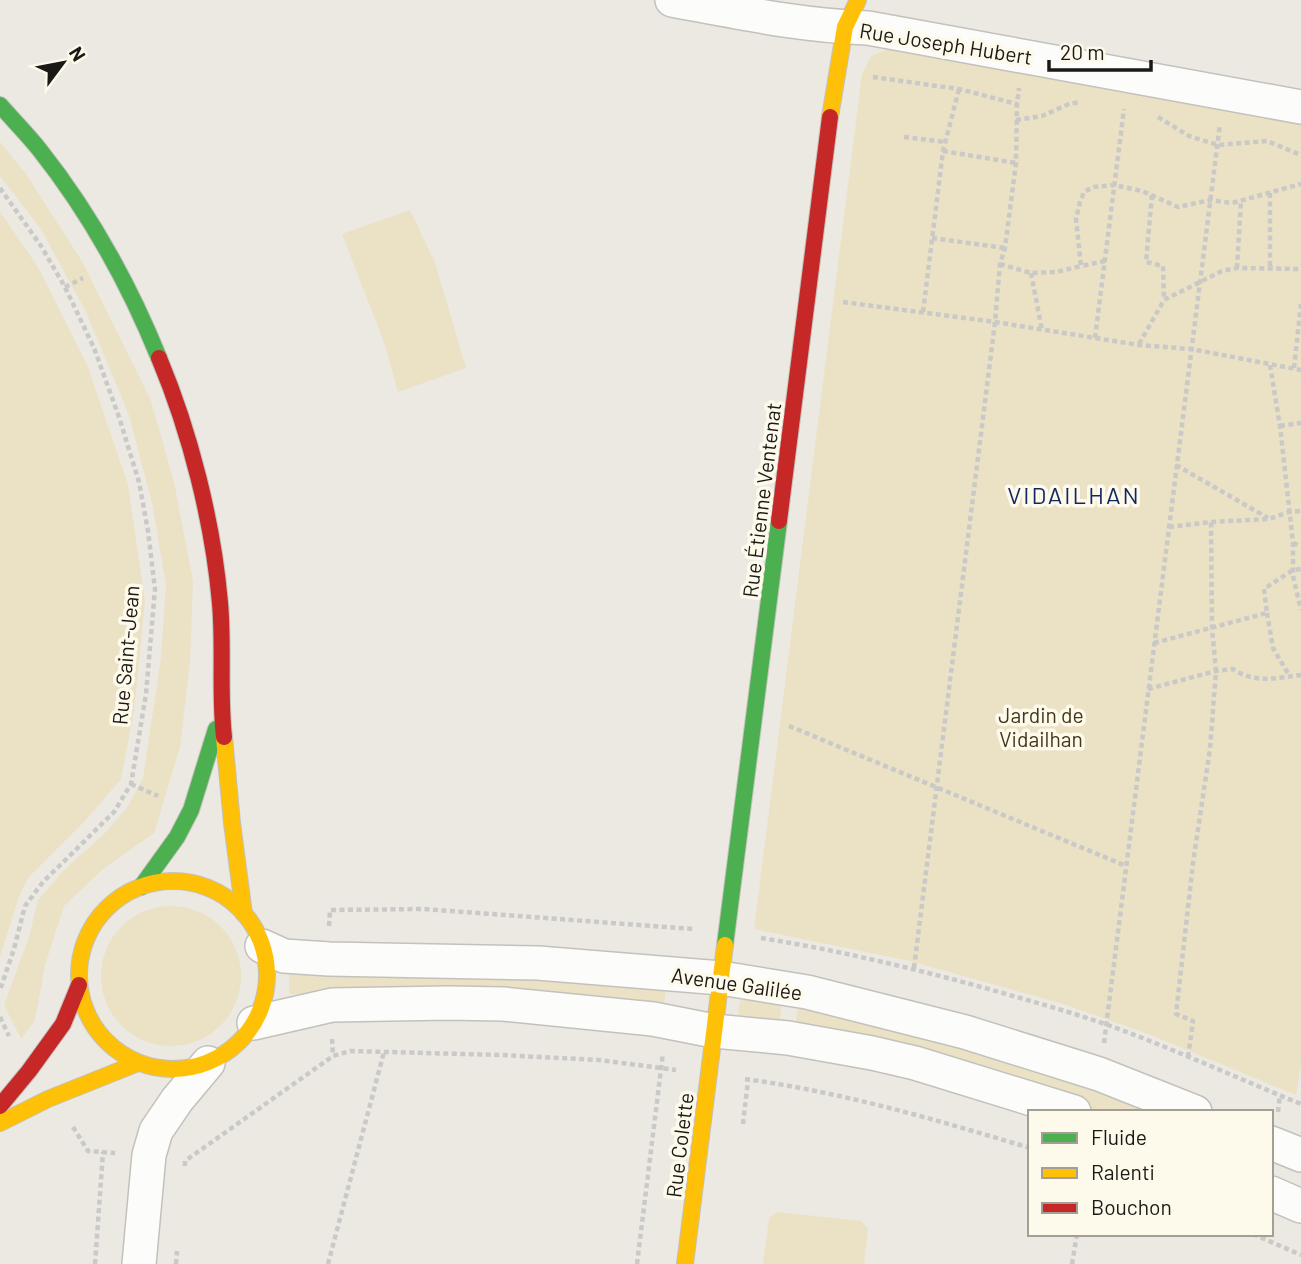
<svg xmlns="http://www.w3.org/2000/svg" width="1301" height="1264" viewBox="0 0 1301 1264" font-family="Barlow,sans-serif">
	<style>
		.green { fill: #ebe1c4 }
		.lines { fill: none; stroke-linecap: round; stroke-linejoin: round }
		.street-casing { stroke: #c3c1bc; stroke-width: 36 }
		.fast-casing { stroke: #c3c1bc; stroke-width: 18 }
		.slow-casing { stroke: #c3c1bc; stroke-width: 18 }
		.jam-casing { stroke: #c3c1bc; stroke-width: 18 }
		.path { stroke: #c9c9c7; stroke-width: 4.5; stroke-dasharray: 5 3.5; stroke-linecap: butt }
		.street { stroke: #fcfcfb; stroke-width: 33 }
		.fast { stroke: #4caf50; stroke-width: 16 }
		.slow { stroke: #ffc107; stroke-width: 16 }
		.jam { stroke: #c62828; stroke-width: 16 }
		.labels { text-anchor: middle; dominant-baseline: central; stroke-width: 7; stroke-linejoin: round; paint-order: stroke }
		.street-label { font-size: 21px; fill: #1b1915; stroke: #fdf9eb }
		.park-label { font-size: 21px; fill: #423818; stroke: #fdf9eb }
		.quarter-label { font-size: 24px; letter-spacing: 2px; fill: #12275d; stroke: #fdf9eb }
	</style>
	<rect width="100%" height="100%" fill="#ece9e2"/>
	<!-- green -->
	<g class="green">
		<path d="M888 49 1301 125V1064L1296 1095 1143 1032 1063 1004 910 961 754 929 862 74 871 56Z"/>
		<path d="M0 142 26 174 83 263 151 401 174 482 193 581 190 662 180 747 154 833 103 869 64 906 45 965 35 1020 21 1039 4 1005 29 937 38 900 62 872 105 833 127 808 143 778 161 658 166 585 152 503 129 415 86 312 41 229 0 176Z"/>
		<path d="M410 210 435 263 466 368 398 392 384 342 342 234Z"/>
		<path d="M0 212 38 267 88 367 128 485 145 601 134 711 121 779 83 823 28 878 18 899 0 957Z"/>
		<circle cx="171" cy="976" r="70"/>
		<path d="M289 971 667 984 663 1009 438 992 292 994 289 993Z"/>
		<path d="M747 997 782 1002 779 1027 743 1021 739 1016 738 1010 740 1002Z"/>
		<path d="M798 1005 903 1027 1170 1112H1100L1072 1102 795 1030Z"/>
		<path d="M777 1212 861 1221 868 1229 864 1264H763L769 1218Z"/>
	</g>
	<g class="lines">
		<defs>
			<g id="street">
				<path d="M672 0C737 12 802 26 868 28L1301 107"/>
				<path d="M262 946 284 956 329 959 538 963 721 978 807 992 965 1032 1099 1074 1195 1112"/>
				<path d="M254 1023 332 1005 447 1003 503 1004 653 1019 714 1031 788 1038 872 1053 915 1063 1074 1112"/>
				<path d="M1271 1143 1301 1155"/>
				<path d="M1271 1193 1301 1206"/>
				<path d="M139 1264 149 1155 156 1131 177 1100 208 1063"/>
			</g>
			<g id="fast">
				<path d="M0 105C13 120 27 134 39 149 89 212 129 284 159 358"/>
				<path d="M141 887 177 837 191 810 216 729"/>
				<path d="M725 945 779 521"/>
			</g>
			<g id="slow">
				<path d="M830 117 845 27 858 0"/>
				<path d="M224 737 232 823 244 914"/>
				<circle cx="173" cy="975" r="94"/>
				<path d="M0 1123 48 1099 138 1063"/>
				<path d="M685 1264 725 945"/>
			</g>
			<g id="jam">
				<path d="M159 358C190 432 213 522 220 603 224 648 219 693 224 737"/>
				<path d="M779 521 830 117"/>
				<path d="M0 1106 29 1071 63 1024 79 985"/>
			</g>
		</defs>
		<!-- street casing -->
		<use href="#street" class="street-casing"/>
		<!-- fast casing -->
		<use href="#fast" class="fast-casing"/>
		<!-- slow casing -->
		<use href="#slow" class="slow-casing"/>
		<!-- jam casing -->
		<use href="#jam" class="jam-casing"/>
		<!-- path -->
		<g class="path">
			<path d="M873 77 959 89 1017 104"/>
			<path d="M1158 117 1189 136 1218 145 1267 141 1301 155"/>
			<path d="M1016 120 1042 116 1069 104 1080 102"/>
			<path d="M904 137 945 142"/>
			<path d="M943 151 1016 163"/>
			<path d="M0 188 41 246 65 287 94 348 119 417 139 482 148 531 155 589 146 694 131 784 114 812 43 882 25 906 14 949 0 990"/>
			<path d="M1270 193V268"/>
			<path d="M1152 195 1146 262 1163 266 1164 300"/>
			<path d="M932 238 1005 248"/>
			<path d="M1105 261 1081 266 1076 219 1080 202 1084 192 1094 187 1114 185 1142 191 1178 207 1210 200 1232 203 1301 184"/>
			<path d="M1000 264 1031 273 1056 272 1081 266"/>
			<path d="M1237 268 1241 201"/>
			<path d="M1031 273 1042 330"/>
			<path d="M65 287 83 278"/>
			<path d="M843 302 995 322 1139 345 1191 349 1301 370"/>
			<path d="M923 312 943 151 959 89"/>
			<path d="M1095 338 1124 109"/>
			<path d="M1139 344 1164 300 1222 271 1237 268 1301 269"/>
			<path d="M1270 365 1280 426 1293 543V576L1301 610"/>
			<path d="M1294 368 1301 304"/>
			<path d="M1280 426 1301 423"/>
			<path d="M1176 465 1268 518"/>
			<path d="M1169 527 1211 522 1269 519 1289 512 1301 511"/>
			<path d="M1293 543 1301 546"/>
			<path d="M1267 613 1273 648 1290 677"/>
			<path d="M1154 643 1267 613 1264 589 1293 570 1301 569"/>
			<path d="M1148 689 1216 671 1233 669C1255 684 1276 678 1301 675"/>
			<path d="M789 726 1126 866"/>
			<path d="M131 784 158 796"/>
			<path d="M329 926 330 910 424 909 693 929"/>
			<path d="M761 938C837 950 912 968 985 988 1027 1000 1068 1011 1108 1025 1174 1049 1237 1078 1301 1104"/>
			<path d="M914 968 995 322 1000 264 1005 248 1016 163 1017 104 1019 88"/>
			<path d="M0 1017 9 1036"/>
			<path d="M332 1039 333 1056"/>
			<path d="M1104 1043 1220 124"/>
			<path d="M1188 1057 1193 1021 1176 1014 1193 863 1210 749 1216 671 1212 628 1211 522"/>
			<path d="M745 1079C842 1092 937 1120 1030 1148"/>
			<path d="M1278 1112 1280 1095"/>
			<path d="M743 1124 748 1080"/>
			<path d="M73 1127 88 1151 115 1153"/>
			<path d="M185 1166V1161L333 1056 350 1051 501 1055 599 1060 676 1070"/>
			<path d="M1253 1234 1301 1255"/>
			<path d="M95 1264 103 1152"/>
			<path d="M176 1264 177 1251"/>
			<path d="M328 1264 384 1052"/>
			<path d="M637 1264 663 1053"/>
			<path d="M1072 1264 1077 1234"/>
		</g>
		<!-- street -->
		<use href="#street" class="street"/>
		<!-- fast -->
		<use href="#fast" class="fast"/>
		<!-- slow -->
		<use href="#slow" class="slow"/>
		<!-- jam -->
		<use href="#jam" class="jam"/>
	</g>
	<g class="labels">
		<!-- street labels -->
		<g class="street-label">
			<text transform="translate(946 43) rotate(9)">Rue Joseph Hubert</text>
			<text transform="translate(761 500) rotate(-83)">Rue Étienne Ventenat</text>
			<text transform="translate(125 655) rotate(-85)">Rue Saint-Jean</text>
			<text transform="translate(737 983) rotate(8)">Avenue Galilée</text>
			<text transform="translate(679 1145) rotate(-83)">Rue Colette</text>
		</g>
		<!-- park labels -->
		<g class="park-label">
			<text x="1041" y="714">Jardin de<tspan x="1041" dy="24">Vidailhan</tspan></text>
		</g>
		<!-- quarter labels -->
		<g class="quarter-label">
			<text x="1074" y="494">VIDAILHAN</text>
		</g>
	</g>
	<!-- legend -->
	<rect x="1028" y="1110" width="245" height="126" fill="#fdf9eb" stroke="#a39f95" stroke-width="2"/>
	<rect x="1042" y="1133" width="35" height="10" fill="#4caf50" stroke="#a39f95" stroke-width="2"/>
	<text x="1091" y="1145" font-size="21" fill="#1b1915">Fluide</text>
	<rect x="1042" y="1168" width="35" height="10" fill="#ffc107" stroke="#a39f95" stroke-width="2"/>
	<text x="1091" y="1180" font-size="21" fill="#1b1915">Ralenti</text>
	<rect x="1042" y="1203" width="35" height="10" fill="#c62828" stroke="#a39f95" stroke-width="2"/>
	<text x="1091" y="1215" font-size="21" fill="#1b1915">Bouchon</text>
	<!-- north arrow -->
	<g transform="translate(63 63) rotate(58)" stroke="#fdf9eb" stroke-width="5" paint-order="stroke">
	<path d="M0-5L12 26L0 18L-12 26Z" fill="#1b1915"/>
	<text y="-10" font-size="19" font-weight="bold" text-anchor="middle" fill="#1b1915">N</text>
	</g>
	<!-- scale -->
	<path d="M1049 60v10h102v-10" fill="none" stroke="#1b1915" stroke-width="3.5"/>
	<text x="1060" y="60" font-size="21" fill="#1b1915" stroke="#fdf9eb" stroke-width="5" paint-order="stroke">20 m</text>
</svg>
